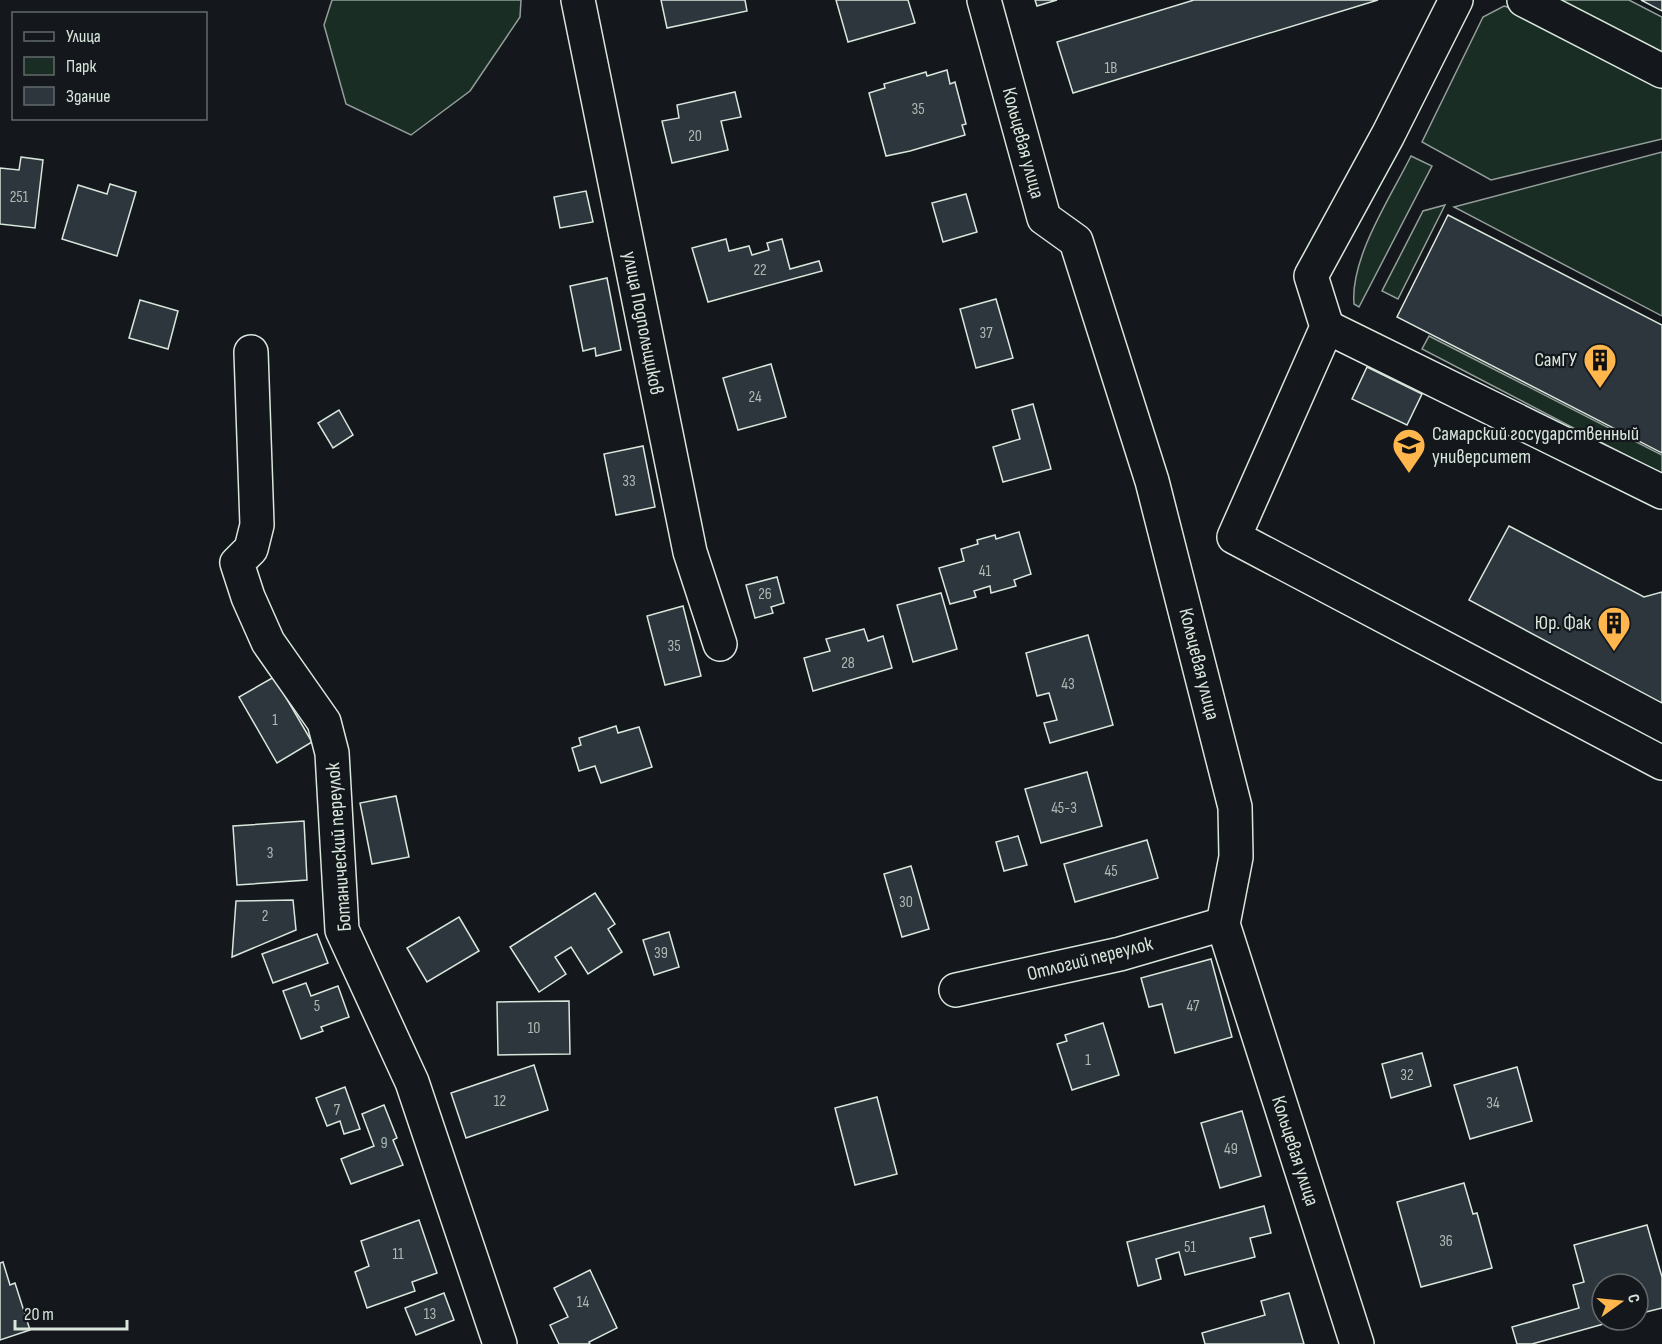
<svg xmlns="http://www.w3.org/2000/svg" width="1662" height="1344" viewBox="0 0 1662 1344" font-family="'Sofia Sans Condensed',sans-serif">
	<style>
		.green { fill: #1a2d24; stroke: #939e99; stroke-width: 1.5 }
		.building { fill: #2c363c; stroke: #d8e6dc; stroke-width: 1.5 }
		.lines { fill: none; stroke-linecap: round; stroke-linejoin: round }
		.minor-casing { stroke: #d8e6dc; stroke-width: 36 }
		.minor { stroke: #14181c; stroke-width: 33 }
		.labels { text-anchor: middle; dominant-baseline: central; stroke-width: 4.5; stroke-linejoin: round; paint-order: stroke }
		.number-label { font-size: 16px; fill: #adbab4 }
		.street-label { font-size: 20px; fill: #d8e6dc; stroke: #14181c }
		.poi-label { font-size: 20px; fill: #d8e6dc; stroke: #14181c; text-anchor: end }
	</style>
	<rect width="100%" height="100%" fill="#14181c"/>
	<!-- green -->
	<g class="green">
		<path d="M332 0H521L520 17 470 91 411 135 346 104 324 25Z"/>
		<path d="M1558 0H1629L1662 17V53Z"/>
		<path d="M1504 6 1518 10 1662 83V139L1491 180 1422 142 1483 17Z"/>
		<path d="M1662 152V316L1454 207Z"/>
		<path d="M1411 156 1432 166 1359 307 1354 304C1350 258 1390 198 1411 156Z"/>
		<path d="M1445 205 1398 299 1382 291 1423 211Z"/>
		<path d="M1429 336 1662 455V474L1422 349Z"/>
	</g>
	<!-- building -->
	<g class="building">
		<path d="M661 0H745L747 11 667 28Z"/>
		<path d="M836 0H908L915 23 848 42Z"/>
		<path d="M1035 0H1057L1037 6Z"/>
		<path d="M1194 0H1378L1073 93 1057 42Z"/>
		<path d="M1641 0H1662V11Z"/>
		<path d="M947 70 950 84 955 82 966 124 962 125 965 135 910 151 886 156 869 93 885 88 884 84 926 72 927 76Z"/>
		<path d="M735 92 741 117 721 121 728 150 672 163 662 121 679 118 677 105Z"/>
		<path d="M21 157 43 160 35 228 0 224V168L19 170Z"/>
		<path d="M110 184 136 192 117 256 62 239 78 185 107 194Z"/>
		<path d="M586 191 593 222 560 228 554 197Z"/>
		<path d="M966 194 977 232 943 242 932 203Z"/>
		<path d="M1448 215 1662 325V453L1397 317Z"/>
		<path d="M726 239 729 251 749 246 752 255 769 250 767 243 782 239 790 269 819 261 822 271 708 302 692 248Z"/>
		<path d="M607 278 621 350 596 356 595 348 583 351 570 286Z"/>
		<path d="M996 299 1013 358 976 368 960 309Z"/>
		<path d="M140 300 178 311 168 349 129 338Z"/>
		<path d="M771 364 786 417 738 430 723 378Z"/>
		<path d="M1367 367 1422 394 1407 425 1352 399Z"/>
		<path d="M1033 404 1051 469 1003 482 993 447 1020 439 1012 410Z"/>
		<path d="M339 410 353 435 333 448 318 423Z"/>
		<path d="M643 446 655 507 616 515 604 454Z"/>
		<path d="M1509 526 1644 597 1662 592V703L1469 600Z"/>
		<path d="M1019 532 1031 574 1014 580 1016 586 991 593 990 586 974 591 976 597 950 604 939 568 964 561 961 549 978 544 977 540 995 535 996 539Z"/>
		<path d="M777 577 784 603 771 607 773 613 755 618 746 585Z"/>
		<path d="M941 593 957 649 913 662 897 605Z"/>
		<path d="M683 606 701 676 665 685 647 616Z"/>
		<path d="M864 629 868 641 883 636 892 668 813 691 804 658 830 651 826 639Z"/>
		<path d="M1088 635 1113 725 1050 743 1044 723 1057 720 1049 693 1037 696 1026 653Z"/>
		<path d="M274 677 312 742 277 763 239 697Z"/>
		<path d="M616 726 618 733 639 727 652 767 601 783 595 766 579 771 572 748 581 745 579 738Z"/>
		<path d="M1087 772 1102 826 1041 843 1025 789Z"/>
		<path d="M396 796 409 857 372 864 360 803Z"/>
		<path d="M304 821 307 880 237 885 233 826Z"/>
		<path d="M1018 836 1027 865 1004 871 996 842Z"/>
		<path d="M1147 840 1158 878 1075 902 1064 864Z"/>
		<path d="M911 866 929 929 902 937 884 874Z"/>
		<path d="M595 893 615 924 608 929 622 952 588 974 571 947 555 957 566 974 539 992 510 947Z"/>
		<path d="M293 900 296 930 232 957 236 901Z"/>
		<path d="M459 917 479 951 427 982 407 948Z"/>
		<path d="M669 932 679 967 654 975 643 940Z"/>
		<path d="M317 934 328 963 273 983 262 954Z"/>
		<path d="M1211 959 1232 1037 1175 1053 1162 1004 1149 1007 1141 978Z"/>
		<path d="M306 983 311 996 338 986 349 1017 321 1027 323 1031 301 1039 283 991Z"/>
		<path d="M569 1001 570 1054 498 1055 497 1002Z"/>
		<path d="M1103 1023 1119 1075 1072 1090 1057 1044 1067 1041 1065 1035Z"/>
		<path d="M1422 1053 1431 1086 1391 1098 1382 1064Z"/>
		<path d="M534 1065 548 1110 466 1138 451 1093Z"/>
		<path d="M1517 1067 1532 1121 1470 1139 1454 1085Z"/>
		<path d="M345 1087 360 1129 344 1134 340 1121 327 1126 316 1098Z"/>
		<path d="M877 1097 897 1174 855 1185 835 1108Z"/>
		<path d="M384 1105 397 1138 393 1140 403 1165 351 1184 341 1159 374 1146 362 1114Z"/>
		<path d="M1242 1111 1261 1176 1220 1188 1201 1123Z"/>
		<path d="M1464 1183 1473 1214 1477 1213 1492 1268 1421 1287 1397 1202Z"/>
		<path d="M1264 1206 1271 1233 1250 1238 1255 1257 1185 1275 1179 1252 1156 1259 1161 1279 1138 1286 1127 1242Z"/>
		<path d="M419 1220 437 1273 412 1282 415 1291 367 1308 355 1272 369 1266 361 1241Z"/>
		<path d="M1647 1225 1662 1277V1308L1638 1314V1284H1602V1320H1618L1532 1344H1517L1512 1327 1579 1308 1573 1285 1584 1282 1574 1245Z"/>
		<path d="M3 1262 10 1285 15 1283 30 1330 0 1340V1263Z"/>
		<path d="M590 1270 617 1328 589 1342 590 1344H559L550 1325 568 1317 554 1288Z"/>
		<path d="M444 1293 454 1320 416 1335 405 1308Z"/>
		<path d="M1289 1293 1304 1344H1205L1202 1333 1265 1315 1261 1301Z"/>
	</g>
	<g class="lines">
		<defs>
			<g id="minor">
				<path d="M578 0 690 552 720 644"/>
				<path d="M984 0 1044 218 1076 241 1152 481 1235 807 1236 857 1223 924 1357 1344"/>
				<path d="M1456 0 1388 135 1311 276 1327 327 1234 537 1662 763"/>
				<path d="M1524 0 1662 71"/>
				<path d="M1327 327 1662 492"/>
				<path d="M251 352 257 525 251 549 237 563 248 597 268 642 324 722 332 753 342 930 412 1082 500 1344"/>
				<path d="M956 990 1120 954 1223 924"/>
			</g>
		</defs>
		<!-- minor casing -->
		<use href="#minor" class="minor-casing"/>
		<!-- minor -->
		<use href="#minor" class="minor"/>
	</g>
	<!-- icons -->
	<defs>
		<symbol id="building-pin" viewBox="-11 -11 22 30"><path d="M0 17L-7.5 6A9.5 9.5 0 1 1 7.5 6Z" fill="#ffb74d" stroke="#14181c"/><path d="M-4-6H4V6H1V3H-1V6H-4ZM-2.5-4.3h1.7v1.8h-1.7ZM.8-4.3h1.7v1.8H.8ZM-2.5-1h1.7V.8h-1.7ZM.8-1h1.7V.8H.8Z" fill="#111"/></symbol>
		<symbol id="university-pin" viewBox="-11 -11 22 30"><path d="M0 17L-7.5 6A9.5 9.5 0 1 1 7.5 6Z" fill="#ffb74d" stroke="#14181c"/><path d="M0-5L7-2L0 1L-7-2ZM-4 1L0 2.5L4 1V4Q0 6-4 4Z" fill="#111"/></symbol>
	</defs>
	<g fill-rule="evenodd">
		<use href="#building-pin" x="1581" y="341" width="38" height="52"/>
		<use href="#university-pin" x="1390" y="426" width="38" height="52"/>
		<use href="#building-pin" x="1595" y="604" width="38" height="52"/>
	</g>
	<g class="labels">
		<!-- number labels -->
		<g class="number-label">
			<text x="1111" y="68">1В</text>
			<text x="918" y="109">35</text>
			<text x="695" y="136">20</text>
			<text x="19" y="197">251</text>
			<text x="760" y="270">22</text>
			<text x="986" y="333">37</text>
			<text x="755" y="397">24</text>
			<text x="629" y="481">33</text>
			<text x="985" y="571">41</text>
			<text x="765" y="594">26</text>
			<text x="674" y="646">35</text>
			<text x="848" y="663">28</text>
			<text x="1068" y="684">43</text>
			<text x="275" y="720">1</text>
			<text x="1064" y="808">45-3</text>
			<text x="270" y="853">3</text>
			<text x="1111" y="871">45</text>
			<text x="906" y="902">30</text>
			<text x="265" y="916">2</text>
			<text x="661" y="953">39</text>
			<text x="317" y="1006">5</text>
			<text x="1193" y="1006">47</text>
			<text x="534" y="1028">10</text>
			<text x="1088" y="1060">1</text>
			<text x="1407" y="1075">32</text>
			<text x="500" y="1101">12</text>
			<text x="1493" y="1103">34</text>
			<text x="337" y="1110">7</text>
			<text x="384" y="1143">9</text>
			<text x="1231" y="1149">49</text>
			<text x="1446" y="1241">36</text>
			<text x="1190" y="1247">51</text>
			<text x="398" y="1254">11</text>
			<text x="583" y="1302">14</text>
			<text x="430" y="1314">13</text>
		</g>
		<!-- street labels -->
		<g class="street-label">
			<text transform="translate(1023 143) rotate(75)">Кольцевая улица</text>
			<text transform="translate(643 323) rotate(79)">улица Подпольщиков</text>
			<text transform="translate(1199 664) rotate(76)">Кольцевая улица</text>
			<text transform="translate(339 847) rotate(-94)">Ботанический переулок</text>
			<text transform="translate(1090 959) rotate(-14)">Отлогий переулок</text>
			<text transform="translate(1295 1151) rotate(72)">Кольцевая улица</text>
		</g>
		<!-- poi labels -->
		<g class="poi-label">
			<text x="1577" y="360">СамГУ</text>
			<text x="1432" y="434" text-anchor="start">Самарский государственный<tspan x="1432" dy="23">университет</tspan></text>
			<text x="1591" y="623">Юр. Фак</text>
		</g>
	</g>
	<!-- legend -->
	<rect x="12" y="12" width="195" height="108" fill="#14181c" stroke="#626a69" stroke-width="1.5"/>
	<rect x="24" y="32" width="30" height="9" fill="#14181c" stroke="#626a69" stroke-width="1.5"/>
	<text x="66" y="42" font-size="18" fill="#d8e6dc">Улица</text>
	<rect x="24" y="57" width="30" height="18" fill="#1a2d24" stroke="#626a69" stroke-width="1.5"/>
	<text x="66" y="72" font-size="18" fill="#d8e6dc">Парк</text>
	<rect x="24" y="87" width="30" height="18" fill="#2c363c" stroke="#626a69" stroke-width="1.5"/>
	<text x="66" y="102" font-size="18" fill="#d8e6dc">Здание</text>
	<!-- north arrow -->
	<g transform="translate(1620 1302) rotate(75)"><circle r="28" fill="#14181c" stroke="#626a69" stroke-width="1.5"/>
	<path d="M0-4.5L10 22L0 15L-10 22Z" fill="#ffb74d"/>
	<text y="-9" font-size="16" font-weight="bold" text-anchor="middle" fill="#d8e6dc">С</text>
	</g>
	<!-- scale -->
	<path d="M15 1320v9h112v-9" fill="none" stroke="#d8e6dc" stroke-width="3"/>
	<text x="24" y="1320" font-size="18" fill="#d8e6dc" stroke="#14181c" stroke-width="4.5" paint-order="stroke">20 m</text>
</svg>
